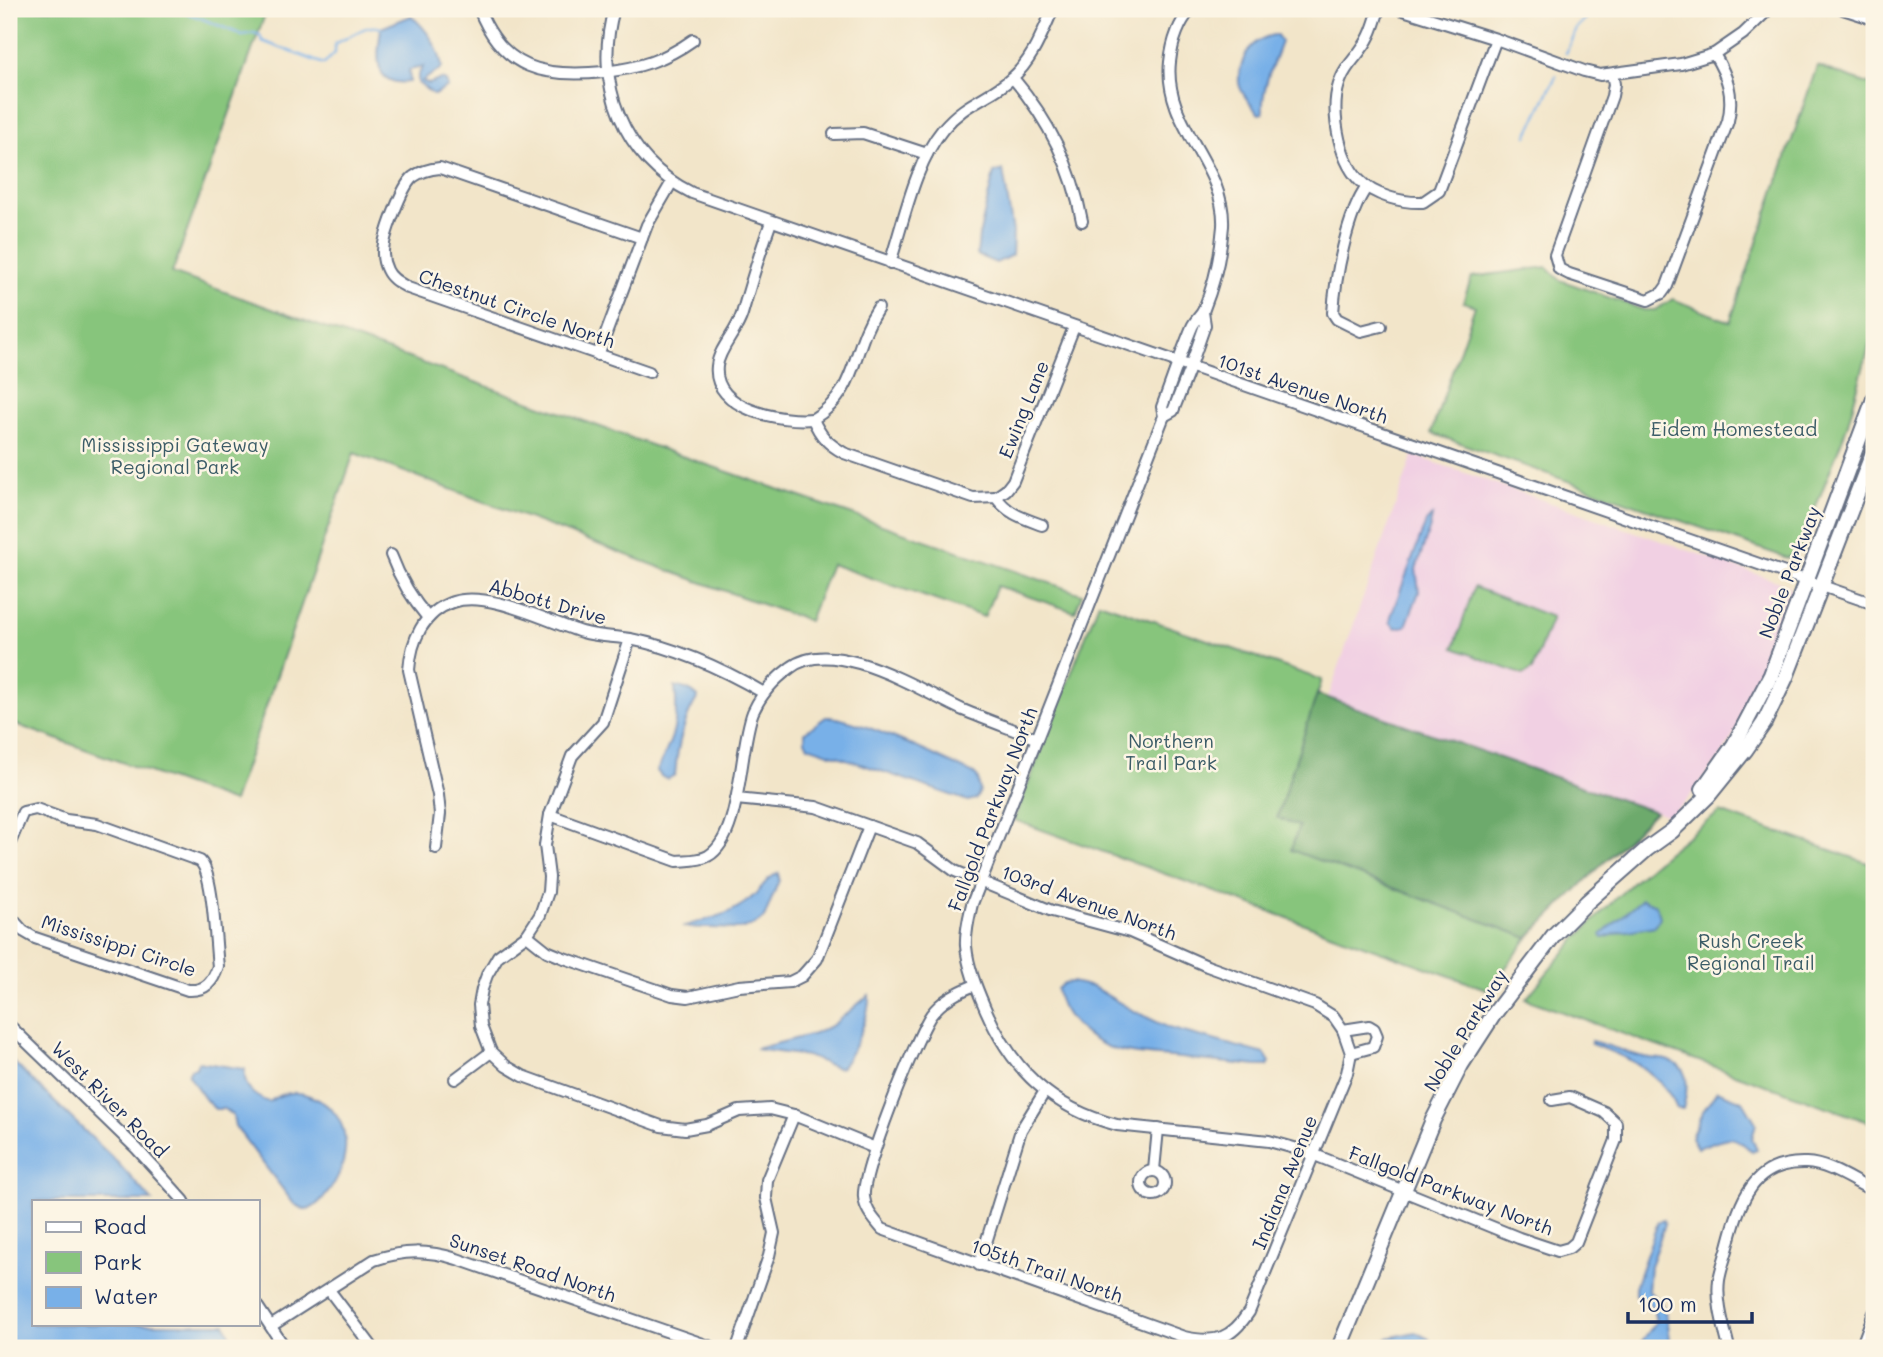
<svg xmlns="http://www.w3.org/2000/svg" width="1883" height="1357" viewBox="0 0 1883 1357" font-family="Mali,sans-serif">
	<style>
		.built { fill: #f1d0e3 }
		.green { fill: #87c57c; stroke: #517a6d; stroke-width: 2 }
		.forest { fill: #6daa6c; stroke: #446c65; stroke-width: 2 }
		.water { fill: #78b0e8; stroke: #4a70a3; stroke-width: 2 }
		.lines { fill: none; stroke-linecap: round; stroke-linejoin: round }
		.stream { stroke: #78b0e8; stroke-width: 2.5 }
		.minor-casing { stroke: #666f83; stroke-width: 14 }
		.major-casing { stroke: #666f83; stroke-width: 18 }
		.minor { stroke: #fff; stroke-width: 10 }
		.major { stroke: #fff; stroke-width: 14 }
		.labels { text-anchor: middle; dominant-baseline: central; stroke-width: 5; stroke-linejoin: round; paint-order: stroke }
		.street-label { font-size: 19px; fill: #1b2f5e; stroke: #fcf5e5 }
		.park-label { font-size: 19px; fill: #3b5c67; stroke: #fcf5e5 }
	</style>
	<rect width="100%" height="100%" fill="#fcf5e5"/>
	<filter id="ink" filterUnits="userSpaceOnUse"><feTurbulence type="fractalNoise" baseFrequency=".0143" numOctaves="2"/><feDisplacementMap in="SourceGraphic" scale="14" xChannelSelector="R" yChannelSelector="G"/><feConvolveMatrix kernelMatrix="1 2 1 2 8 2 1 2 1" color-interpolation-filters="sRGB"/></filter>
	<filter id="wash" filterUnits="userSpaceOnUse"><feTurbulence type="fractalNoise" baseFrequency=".00686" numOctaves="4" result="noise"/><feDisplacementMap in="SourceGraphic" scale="28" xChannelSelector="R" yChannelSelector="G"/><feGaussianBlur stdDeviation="1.57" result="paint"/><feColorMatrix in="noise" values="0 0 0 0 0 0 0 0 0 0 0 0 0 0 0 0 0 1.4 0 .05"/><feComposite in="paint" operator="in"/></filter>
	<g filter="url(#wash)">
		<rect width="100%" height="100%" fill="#f2e5c9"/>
		<!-- built -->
		<path class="built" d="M1413 455 1788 585 1793 593 1794 606 1756 695 1722 755 1686 801 1669 816 1328 698Z"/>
		<!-- green -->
		<g class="green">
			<path d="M9 9H267L172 273 673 453 1082 594 1075 612 997 586 984 617 831 564 809 621 675 573 354 453 233 802 9 722Z"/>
			<path d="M1817 66 1874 86V328L1847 427 1798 553 1787 558 1431 433 1475 306 1463 302 1472 277 1547 267 1560 280 1644 310H1655L1673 299 1730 322Z"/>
			<path d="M1474 587 1552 617 1532 670 1523 675 1454 648Z"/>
			<path d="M1099 602 1322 680 1277 817 1299 826 1291 850 1528 938 1489 990 1014 820Z"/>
			<path d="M1720 812 1874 865V1124L1526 999C1581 928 1646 864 1720 812Z"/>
		</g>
		<!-- forest -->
		<path class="forest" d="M1317 694 1655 812 1528 938 1291 850 1299 826 1277 818Z"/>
		<!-- water -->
		<g class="water">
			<path d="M411 16C426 28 440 48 442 68L422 81 429 84 441 79 446 81 448 87 434 95 418 83V75L423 67 409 70 410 82C370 87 378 53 381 28Z"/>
			<path d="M1273 35H1277L1281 42C1273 64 1261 89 1263 113L1259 114C1253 108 1243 95 1240 87 1237 79 1240 72 1242 64 1247 48 1256 39 1273 35Z"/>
			<path d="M1003 170 1013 232 1012 255 996 263 977 255 979 236 994 173Z"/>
			<path d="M1432 516 1430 527 1416 569 1419 592 1406 626 1396 628 1390 622 1391 616 1426 522Z"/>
			<path d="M675 687C684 687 692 691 698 697 683 720 677 748 675 775L668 779 662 777 657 771C673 738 679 725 675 687Z"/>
			<path d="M826 717C854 716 944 760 974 774L978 778 980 791 976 799 968 801 808 746 805 741V732Z"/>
			<path d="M779 873V880L764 918 754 925 739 929 682 927C708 918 726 918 750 899 761 891 766 877 779 873Z"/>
			<path d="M1642 899 1656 905 1660 917 1655 926 1622 932 1603 938 1601 935Z"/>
			<path d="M1072 982 1093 987 1132 1010 1169 1028 1265 1054 1270 1062 1268 1066H1257C1229 1063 1200 1060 1171 1057 1151 1055 1127 1055 1108 1047 1085 1038 1059 1014 1057 989L1064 983Z"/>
			<path d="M869 995C870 1016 855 1049 842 1067L837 1068 807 1056 755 1049 814 1034 833 1025Z"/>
			<path d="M1591 1041C1609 1045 1626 1053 1644 1057 1651 1059 1659 1058 1666 1060 1692 1066 1688 1089 1683 1109H1677C1662 1071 1627 1057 1591 1044Z"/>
			<path d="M9 1058 117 1162 152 1201H33V1324H225L236 1348H9Z"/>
			<path d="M198 1062 245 1069C243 1087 252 1096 269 1102 281 1093 295 1090 310 1096 355 1113 353 1162 326 1195 321 1200 316 1207 309 1209 303 1210 299 1207 294 1204L235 1126 233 1116 224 1109H215L206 1100 188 1075 191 1069 196 1068Z"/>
			<path d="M1717 1091 1743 1101 1756 1123 1752 1139 1757 1150 1752 1152C1730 1129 1723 1140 1697 1148L1691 1137 1702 1113Z"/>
			<path d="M1663 1220 1665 1224 1650 1266 1648 1291C1670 1306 1667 1322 1671 1347L1637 1348 1656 1322 1653 1307 1635 1295V1287L1658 1222Z"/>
			<path d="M1415 1332 1429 1339 1430 1348H1378L1388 1338Z"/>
		</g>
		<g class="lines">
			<!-- stream -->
			<g class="stream">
				<path d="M178 9 242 35 254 33 260 35 262 41 324 64 335 53V43C350 39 365 22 381 28"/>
				<path d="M1566 53 1576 28 1595 9"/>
				<path d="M1527 136 1556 76"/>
			</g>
		</g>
	</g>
	<g filter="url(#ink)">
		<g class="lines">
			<defs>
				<g id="minor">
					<path d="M479 9C503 70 544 78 604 72 639 68 665 60 693 40"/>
					<path d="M614 9C593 82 623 159 692 193L1874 604"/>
					<path d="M1191 9C1178 24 1172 43 1170 62 1163 125 1226 166 1223 226 1221 254 1214 284 1204 309 1201 316 1195 320 1192 327 1181 353 1172 380 1162 407L1164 416 972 904C969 917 965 932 966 946 968 968 977 989 985 1008 1012 1070 1051 1108 1117 1125L1269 1141 1305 1151 1519 1238 1558 1251 1569 1248 1576 1242 1616 1140V1123L1604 1112 1570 1097 1552 1100"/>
					<path d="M1379 9C1375 22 1371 37 1362 48 1355 59 1346 66 1341 79 1329 106 1338 158 1359 180 1374 196 1403 203 1423 202L1439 191 1496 39"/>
					<path d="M1400 9 1496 39 1584 71 1600 75 1681 64 1714 54 1743 34 1769 9"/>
					<path d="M1843 9 1874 19"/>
					<path d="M1612 74 1614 84 1612 96 1555 255 1559 269 1569 274 1648 300 1662 293 1667 286 1728 121C1734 95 1728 77 1714 54"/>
					<path d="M1013 78C1048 119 1072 167 1082 221"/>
					<path d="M834 134 863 133 927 154"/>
					<path d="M1367 187C1347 213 1335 279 1333 313L1337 319 1361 331 1381 326"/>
					<path d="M771 222C760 252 751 282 742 314 737 332 719 348 717 366 712 410 782 422 813 419 820 436 828 444 844 453L973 498 996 497C1008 514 1023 518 1042 525"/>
					<path d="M642 238 440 168C430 169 421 171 413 177 402 186 382 239 383 254 383 258 385 266 387 270 391 279 400 283 408 288L649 372"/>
					<path d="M890 263C904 220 915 163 943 129 965 102 990 98 1012 78 1033 60 1042 33 1053 9"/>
					<path d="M598 355 647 225 672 182"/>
					<path d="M1164 416 1173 411 1190 368 1205 325 1203 312"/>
					<path d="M813 419C859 392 851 348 878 308"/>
					<path d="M996 497 1006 490 1013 481 1074 327"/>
					<path d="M391 555C400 579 411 598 428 618"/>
					<path d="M630 639 603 722 572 756 550 815 545 845 549 877 548 892 540 915 527 935 498 956 487 975 482 989 479 1005 481 1026 491 1052 506 1066 523 1076 661 1126 685 1129 707 1125 739 1111 770 1109 794 1115 875 1148"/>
					<path d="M736 799 816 807 917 843 955 871 1052 911 1130 932 1207 966 1315 1005 1334 1017 1343 1030 1351 1053 1347 1073 1249 1312C1231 1339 1216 1344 1184 1337L882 1229C874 1219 865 1210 864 1197 861 1174 916 1037 931 1015 942 1000 958 992 975 985"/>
					<path d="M550 815 677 861C687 860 699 861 708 856 742 837 739 747 753 712 761 694 775 679 790 668 833 634 921 691 963 710 987 720 1012 729 1037 739"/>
					<path d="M9 845 23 812 36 809 66 820 97 824 200 861C214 874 215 944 218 966 213 982 206 991 188 990L35 938 23 931 9 915"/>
					<path d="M436 848 440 814 438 795 409 670C411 641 423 612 453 602 488 590 548 622 582 632 598 637 614 636 630 639 677 648 723 669 764 693"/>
					<path d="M527 935 547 951 564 958 672 995 688 997 739 986 790 982 802 976 817 959 869 826"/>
					<path d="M9 1025 137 1149 184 1201"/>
					<path d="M1343 1030 1369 1026 1374 1029 1377 1036 1373 1047 1351 1053"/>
					<path d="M455 1079 491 1052"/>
					<path d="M1154 1170 1158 1129"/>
					<circle cx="1153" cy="1183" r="12"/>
					<path d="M979 1265 1021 1130 1045 1091"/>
					<path d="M329 1290 373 1348"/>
					<path d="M257 1306 285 1348"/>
					<path d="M271 1326 374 1260C404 1250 427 1250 457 1259L715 1348"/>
					<path d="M737 1348 769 1256 774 1233 766 1198 767 1180 794 1115"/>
					<path d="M1729 1348C1724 1327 1716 1302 1719 1280 1721 1268 1726 1255 1729 1243 1740 1201 1753 1161 1806 1163 1830 1164 1852 1181 1874 1191"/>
					<path d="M1861 1348 1874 1313"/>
				</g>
				<g id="major">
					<path d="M1703 789 1734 745 1771 675 1874 399"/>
					<path d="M1339 1348 1433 1120 1461 1065 1494 1014 1554 935 1587 902 1647 849 1672 831 1708 796 1746 749 1764 723 1786 677 1874 450"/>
				</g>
			</defs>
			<!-- minor casing -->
			<use href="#minor" class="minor-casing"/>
			<!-- major casing -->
			<use href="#major" class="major-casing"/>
			<!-- minor -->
			<use href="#minor" class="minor"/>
			<!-- major -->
			<use href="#major" class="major"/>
		</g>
	</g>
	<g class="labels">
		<!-- street labels -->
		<g class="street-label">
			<text transform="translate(517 308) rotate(19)">Chestnut Circle North</text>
			<text transform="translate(1303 388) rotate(19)">101st Avenue North</text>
			<text transform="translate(1023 409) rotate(-68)">Ewing Lane</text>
			<text transform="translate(1789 572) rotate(-69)">Noble Parkway</text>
			<text transform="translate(548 601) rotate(16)">Abbott Drive</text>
			<text transform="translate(992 809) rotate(-69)">Fallgold Parkway North</text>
			<text transform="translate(1089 902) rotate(20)">103rd Avenue North</text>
			<text transform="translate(119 945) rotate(18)">Mississippi Circle</text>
			<text transform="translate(1465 1030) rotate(-58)">Noble Parkway</text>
			<text transform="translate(110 1099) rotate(45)">West River Road</text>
			<text transform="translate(1284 1182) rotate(-68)">Indiana Avenue</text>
			<text transform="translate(1451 1190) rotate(21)">Fallgold Parkway North</text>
			<text transform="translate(533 1267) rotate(19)">Sunset Road North</text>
			<text transform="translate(1047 1270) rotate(19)">105th Trail North</text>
		</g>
		<!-- park labels -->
		<g class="park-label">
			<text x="1734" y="428">Eidem Homestead</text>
			<text x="175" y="444">Mississippi Gateway<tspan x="175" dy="22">Regional Park</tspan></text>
			<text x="1171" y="740">Northern<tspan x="1171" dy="22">Trail Park</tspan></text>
			<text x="1751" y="940">Rush Creek<tspan x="1751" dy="22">Regional Trail</tspan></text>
		</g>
	</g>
	<!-- margin -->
	<rect width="1883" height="1357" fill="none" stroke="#fcf5e5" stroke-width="35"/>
	<!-- legend -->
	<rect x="32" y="1200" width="228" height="126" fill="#fcf5e5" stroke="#a2a6af" stroke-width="2"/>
	<rect x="46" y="1222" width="35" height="10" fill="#ffffff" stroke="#a2a6af" stroke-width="2"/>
	<text x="94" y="1234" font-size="21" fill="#1b2f5e">Road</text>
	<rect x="46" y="1252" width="35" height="21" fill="#87c57c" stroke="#a2a6af" stroke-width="2"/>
	<text x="94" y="1270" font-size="21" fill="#1b2f5e">Park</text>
	<rect x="46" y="1287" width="35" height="21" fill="#78b0e8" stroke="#a2a6af" stroke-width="2"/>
	<text x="94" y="1304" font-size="21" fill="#1b2f5e">Water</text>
	<!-- scale -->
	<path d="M1628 1312v10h124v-10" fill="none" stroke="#1b2f5e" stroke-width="3.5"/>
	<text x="1638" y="1312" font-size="21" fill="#1b2f5e" stroke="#fcf5e5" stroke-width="5" paint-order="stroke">100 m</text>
</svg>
